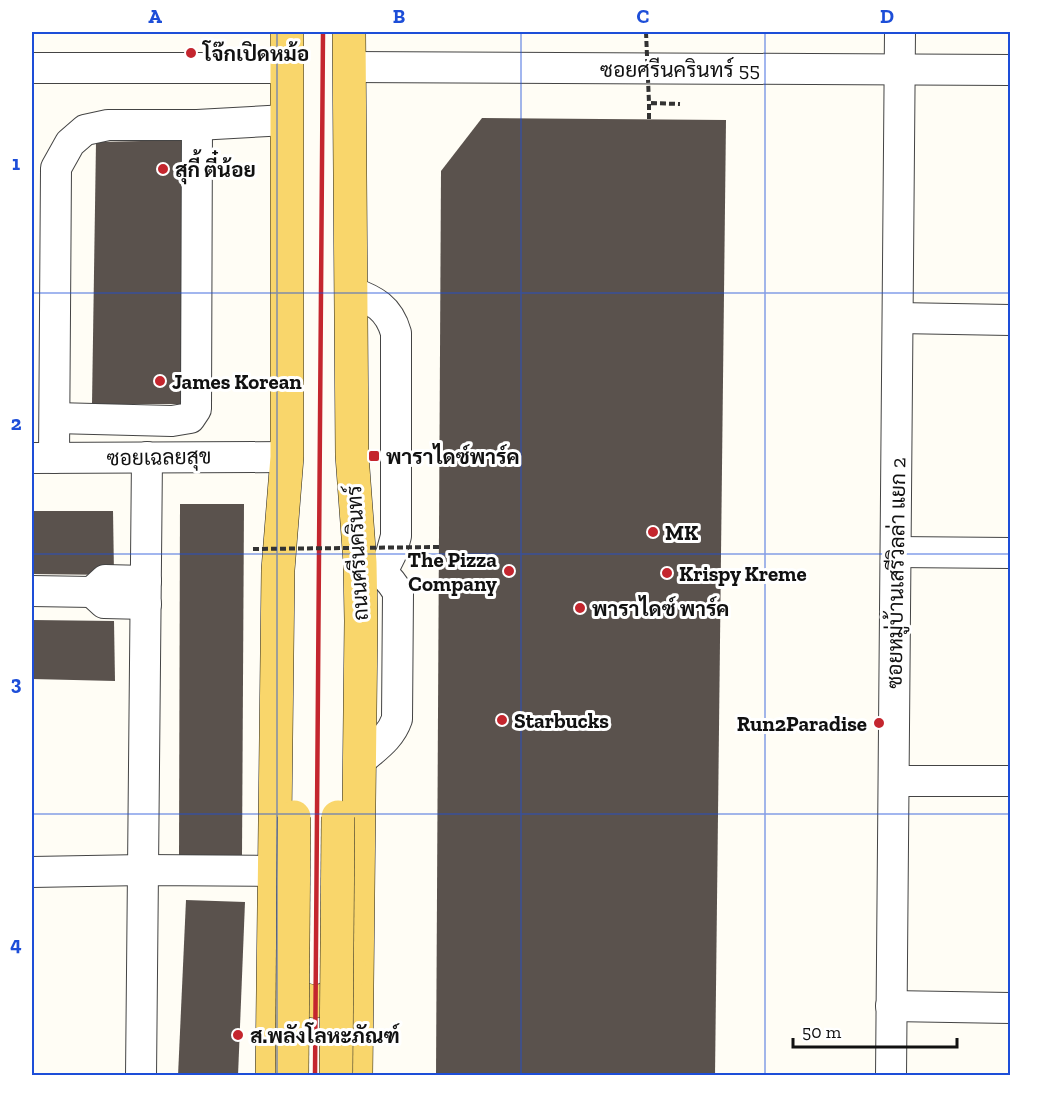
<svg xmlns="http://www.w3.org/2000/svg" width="1042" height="1107" viewBox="0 0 1042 1107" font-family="'Zilla Slab',Sarabun,serif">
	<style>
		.building { fill: #5a524d }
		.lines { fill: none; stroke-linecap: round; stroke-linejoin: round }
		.minor-casing { stroke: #444; stroke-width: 32 }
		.major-casing { stroke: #222; stroke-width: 34 }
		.path { stroke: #333; stroke-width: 4; stroke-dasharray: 6 3; stroke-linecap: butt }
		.minor { stroke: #fff; stroke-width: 30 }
		.major { stroke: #f9d66b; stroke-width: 33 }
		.rail { stroke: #c4262e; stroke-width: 4.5 }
		.major-bridge-casing { stroke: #222; stroke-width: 34; stroke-linecap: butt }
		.path-bridge { stroke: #333; stroke-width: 4; stroke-dasharray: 6 3; stroke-linecap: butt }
		.major-bridge { stroke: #f9d66b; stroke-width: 33 }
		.grid { fill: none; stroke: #1d4ed8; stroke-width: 1.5; stroke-opacity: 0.55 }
		.poi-dot { fill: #c4262e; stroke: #fff; stroke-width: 2 }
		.labels { text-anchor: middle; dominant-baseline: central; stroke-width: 6; stroke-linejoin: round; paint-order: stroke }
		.poi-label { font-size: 21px; font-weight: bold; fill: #111; stroke: #fff; text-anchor: start }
		.street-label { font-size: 21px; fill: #111; stroke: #fff }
		.neatline { fill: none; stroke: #1d4ed8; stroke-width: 2 }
		.grid-label { font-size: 20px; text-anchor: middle; font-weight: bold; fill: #1d4ed8 }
	</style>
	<rect width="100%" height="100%" fill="#fffdf5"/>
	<!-- building -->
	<g class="building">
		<path d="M482 118 726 120 715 1076H436L441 171Z"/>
		<path d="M186 140V404H92L96 142Z"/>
		<path d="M180 504H244L242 857 179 856Z"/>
		<path d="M32 511H113L114 575 32 574Z"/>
		<path d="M32 620 114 621 115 681 32 679Z"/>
		<path d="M186 900 245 902 238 1076H178Z"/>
	</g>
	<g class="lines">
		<defs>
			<g id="minor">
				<path d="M349 67 1010 70"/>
				<path d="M32 68H287"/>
				<path d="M351 292C374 300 389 308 396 333V536L391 554 382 572"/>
				<path d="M898 318 1010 320"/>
				<path d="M55 418 172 421 190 418 196 409 197 125"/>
				<path d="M32 458 287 457"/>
				<path d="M54 458 56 168 70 143 85 130 108 125H197L287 120"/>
				<path d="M896 552 1010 553"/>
				<path d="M32 591 92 592 105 580 146 581"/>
				<path d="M92 592 104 603 146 604"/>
				<path d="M359 762C374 748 390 739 397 719L398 593C389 576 380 571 363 564"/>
				<path d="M894 781H1010"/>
				<path d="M32 872 143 870 274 871"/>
				<path d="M891 1006 1010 1008"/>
				<path d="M141 1076 147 457"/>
				<path d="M891 1076 900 32"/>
			</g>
			<g id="major">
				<path d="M349 32 352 455 360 563 361 621 356 1076"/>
				<path d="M281 967C285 976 289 986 295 993 299 998 305 1000 312 1001 333 1003 342 987 350 970"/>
				<path d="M272 1076 278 570 287 457V32"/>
			</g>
		</defs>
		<!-- minor casing -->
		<use href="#minor" class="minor-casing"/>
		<!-- major casing -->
		<use href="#major" class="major-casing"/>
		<!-- path -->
		<path class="path" d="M649 119V103L680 104"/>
		<!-- minor -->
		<use href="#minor" class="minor"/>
		<!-- major -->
		<use href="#major" class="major"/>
		<!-- rail -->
		<path class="rail" d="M315 1076 323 32"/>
		<defs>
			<g id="major-bridge">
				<path d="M292 1076 294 817"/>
				<path d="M336 1076 338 817"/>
			</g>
		</defs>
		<!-- major-bridge casing -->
		<use href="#major-bridge" class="major-bridge-casing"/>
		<!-- path-bridge -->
		<g class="path-bridge">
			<path d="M646 32 649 103"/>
			<path d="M253 549 439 547"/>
		</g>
		<!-- major-bridge -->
		<use href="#major-bridge" class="major-bridge"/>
	</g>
	<!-- grid -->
	<path class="grid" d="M277 32V1076M521 32V1076M765 32V1076M32 293H1010M32 554H1010M32 814H1010"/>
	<!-- markers -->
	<g class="poi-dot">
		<circle cx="191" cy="53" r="6"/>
		<circle cx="163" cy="169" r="6"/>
		<circle cx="160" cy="381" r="6"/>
		<rect x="368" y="450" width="12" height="12" rx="3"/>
		<circle cx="653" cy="532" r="6"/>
		<circle cx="509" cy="571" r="6"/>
		<circle cx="667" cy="573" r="6"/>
		<circle cx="580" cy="608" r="6"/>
		<circle cx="502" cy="720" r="6"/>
		<circle cx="879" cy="723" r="6"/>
		<circle cx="238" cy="1035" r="6"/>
	</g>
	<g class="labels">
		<!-- poi labels -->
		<g class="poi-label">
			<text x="203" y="53">โจ๊กเปิดหม้อ</text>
			<text x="175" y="169">สุกี้ ตี๋น้อย</text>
			<text x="172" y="381">James Korean</text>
			<text x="386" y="456">พาราไดซ์พาร์ค</text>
			<text x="665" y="532">MK</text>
			<text x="497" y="559" text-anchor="end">The Pizza<tspan x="497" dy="24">Company</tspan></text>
			<text x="679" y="573">Krispy Kreme</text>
			<text x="592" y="608">พาราไดซ์ พาร์ค</text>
			<text x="514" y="720">Starbucks</text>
			<text x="867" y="723" text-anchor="end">Run2Paradise</text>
			<text x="250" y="1035">ส.พลังโลหะภัณฑ์</text>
		</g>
		<!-- street labels -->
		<g class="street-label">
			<text x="680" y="69">ซอยศรีนครินทร์ 55</text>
			<text transform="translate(159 457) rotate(-1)">ซอยเฉลยสุข</text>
			<text transform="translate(357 553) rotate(-93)">ถนนศรีนครินทร์</text>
			<text transform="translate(896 573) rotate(-89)">ซอยหมู่บ้านเสรีวิลล่า แยก 2</text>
		</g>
	</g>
	<!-- border -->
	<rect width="1042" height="1107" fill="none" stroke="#ffffff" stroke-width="66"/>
	<!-- scale -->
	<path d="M793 1038v9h164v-9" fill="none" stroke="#111111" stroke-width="3"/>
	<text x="802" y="1038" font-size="18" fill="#111111" stroke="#ffffff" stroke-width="4.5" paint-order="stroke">50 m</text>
	<rect x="33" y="33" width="976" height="1041" class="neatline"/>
	<g class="grid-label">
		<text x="155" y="23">A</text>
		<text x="399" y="23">B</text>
		<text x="643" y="23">C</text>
		<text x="887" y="23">D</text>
		<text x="16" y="170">1</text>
		<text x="16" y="430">2</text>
		<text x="16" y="690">3</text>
		<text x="16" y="951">4</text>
	</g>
</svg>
